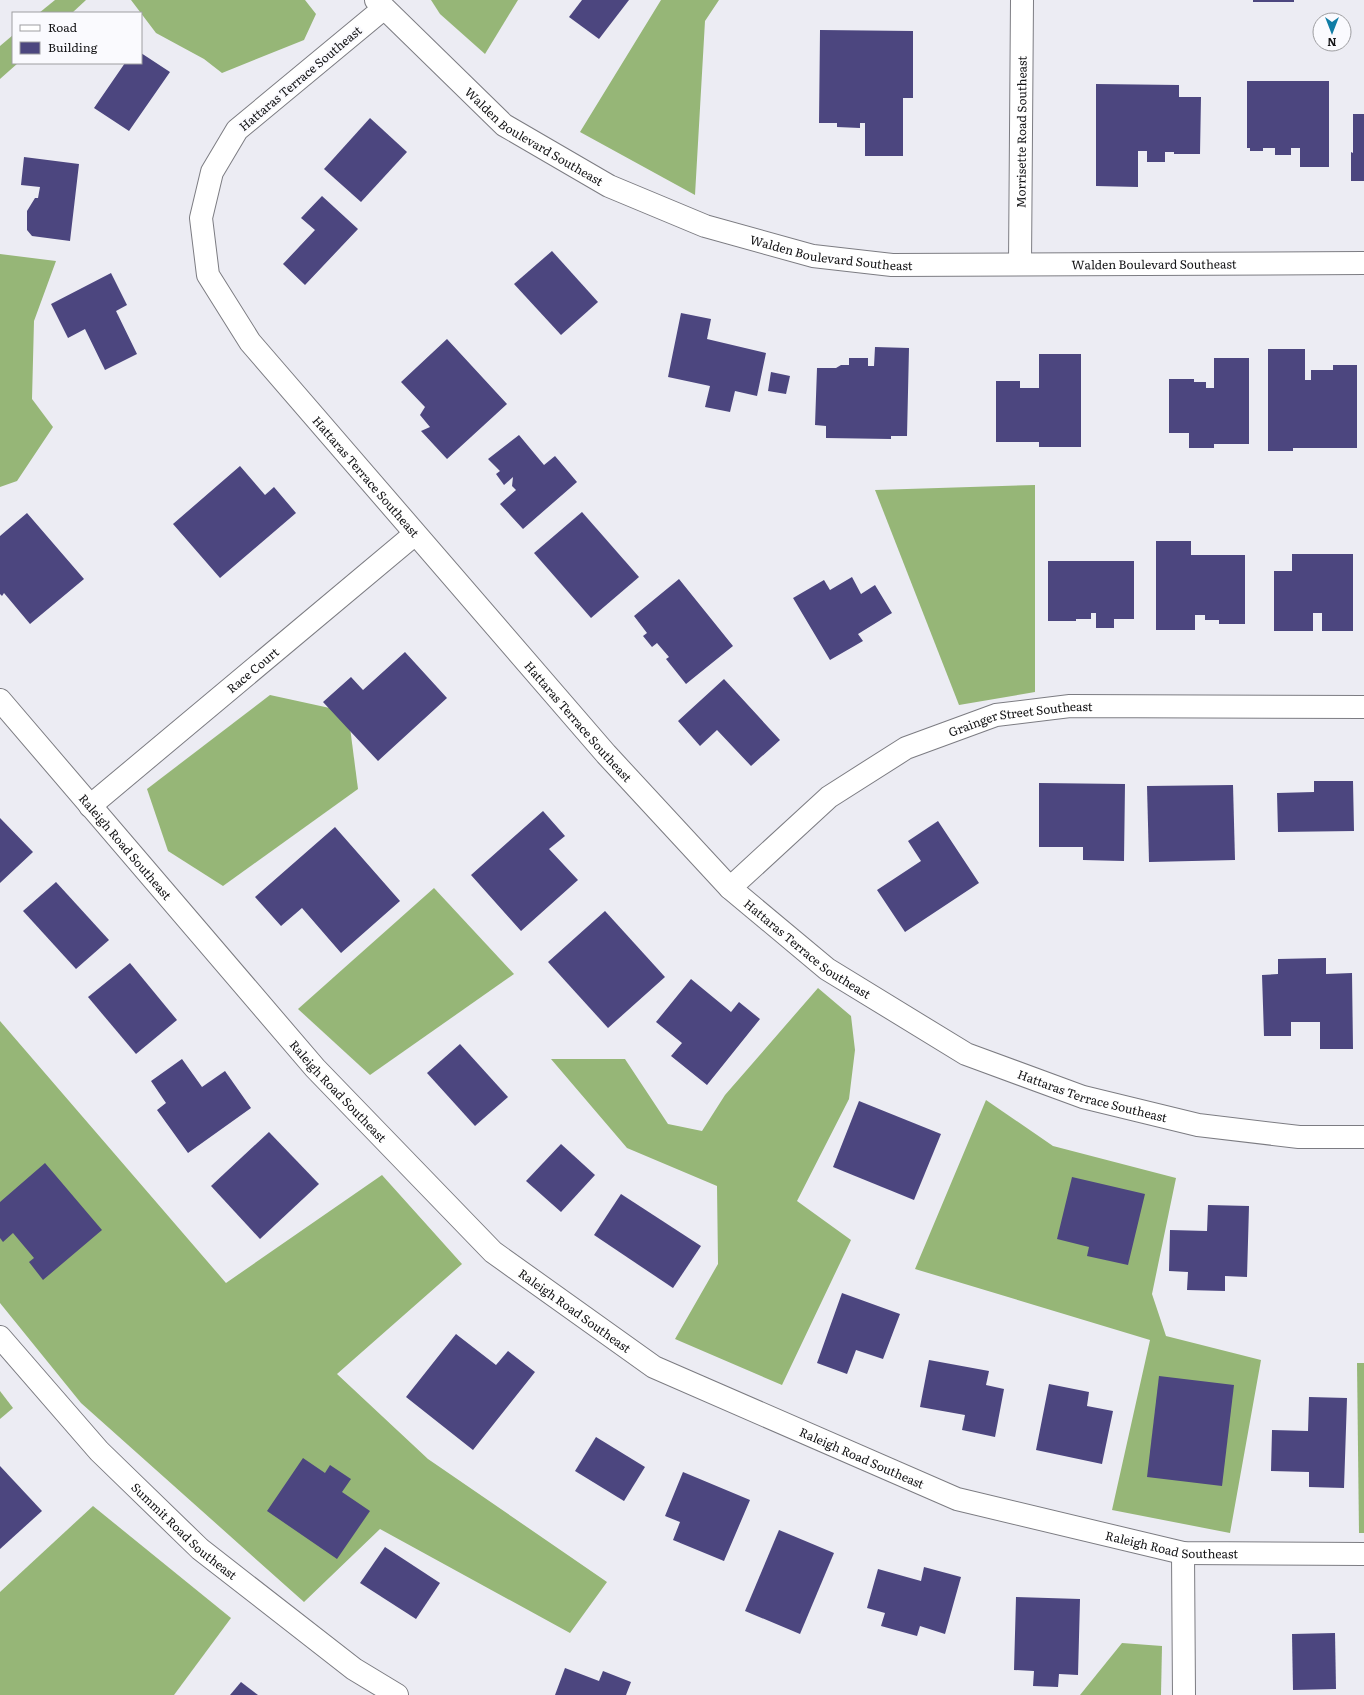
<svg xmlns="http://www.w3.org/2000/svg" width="1364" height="1695" viewBox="0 0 1364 1695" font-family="Literata,serif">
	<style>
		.forest { fill: #96b677 }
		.building { fill: #4c467f }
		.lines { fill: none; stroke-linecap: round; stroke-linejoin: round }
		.minor-casing { stroke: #7c7c82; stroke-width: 24 }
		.minor { stroke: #fff; stroke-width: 22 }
		.labels { text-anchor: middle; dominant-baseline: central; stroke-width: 4; stroke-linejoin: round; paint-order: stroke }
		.street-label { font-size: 12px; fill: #141416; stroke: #fafafe }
	</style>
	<rect width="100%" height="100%" fill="#ececf3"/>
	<!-- forest -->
	<g class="forest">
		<path d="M55 0H86L72 13H39Z"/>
		<path d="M131 0H305L316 14 304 40 222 73 204 59 156 33Z"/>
		<path d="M431 0H518L485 54 440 14Z"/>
		<path d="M661 0H719L705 21 695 195 580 132Z"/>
		<path d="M13 35V63H18L0 79V46Z"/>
		<path d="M0 254 56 261 34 321 32 399 53 427 17 481 0 487Z"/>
		<path d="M1035 485V692L959 705 875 490Z"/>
		<path d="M270 695 348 712 358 789 223 886 168 851 147 789Z"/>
		<path d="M434 888 514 974 370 1075 298 1009Z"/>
		<path d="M818 988 851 1016 855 1050 849 1099 797 1201 851 1240 782 1385 675 1339 718 1264 717 1186 627 1148 551 1059H625L668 1124 702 1131 725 1095Z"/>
		<path d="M0 1021 226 1283 382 1175 462 1264 337 1374 428 1459 607 1582 570 1633 380 1529 304 1602 81 1403 0 1303Z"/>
		<path d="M986 1100 1053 1146 1176 1178 1152 1294 1166 1336 1261 1360 1230 1533 1112 1510 1150 1340 915 1269Z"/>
		<path d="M1357 1363H1364V1533H1359Z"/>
		<path d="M0 1391 13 1408 0 1419Z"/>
		<path d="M93 1506 231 1618 174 1695H0V1592Z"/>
		<path d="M1122 1643 1162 1646 1161 1695H1080Z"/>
	</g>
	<!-- building -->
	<g class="building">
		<path d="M582 0H629L599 39 569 17Z"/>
		<rect x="1253" y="0" width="41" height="2"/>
		<path d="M820 30 913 31V98H903V156H865V123H860V128L837 127V123H819Z"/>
		<path d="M141 53 170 72 129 131 94 108 125 63H141Z"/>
		<path d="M1247 81H1329V167H1300V148H1291V155H1275V148H1263V151H1250V148H1247Z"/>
		<path d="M1096 84 1179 85V97H1201L1200 154H1174V152H1165V162H1147V151H1138V187L1096 186Z"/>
		<path d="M1353 114H1364V181H1351V152L1353 153Z"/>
		<path d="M370 118 407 152 361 202 324 169Z"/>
		<path d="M24 157 79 164 70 241 32 236 27 230V211L35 198H38L40 187 21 185Z"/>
		<path d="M322 196 358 229 305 285 283 264 315 230 301 218Z"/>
		<path d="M552 251 598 302 561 335 514 284Z"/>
		<path d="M111 273 127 305 116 311 137 354 105 370 85 329 68 338 51 304Z"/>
		<path d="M681 313 711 319 707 339 766 353 757 396 735 391 730 412 705 407 710 386 668 377Z"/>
		<path d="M447 339 507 404 447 459 421 431 430 427 420 415 425 407 401 382Z"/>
		<path d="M875 347 909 348 907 436H891V439L826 438V426L815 425 817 368H836L841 365H849V358H868V366H874Z"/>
		<path d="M1268 349H1305V380H1311V370H1333V365H1357V448H1293V451H1268Z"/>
		<path d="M1039 354H1081V447H1039V442H996V381H1020V388H1039Z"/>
		<path d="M1214 358H1249V444H1214V448H1189V433H1169V379H1194V382H1206V388H1214Z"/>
		<path d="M771 372 790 376 786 394 768 391Z"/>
		<path d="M519 435 544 465 555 456 577 482 523 529 500 504 516 490 512 486 513 477 504 485 496 474 500 471 488 459Z"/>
		<path d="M240 466 265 495 274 487 296 513 220 578 173 524Z"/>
		<path d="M582 512 639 577 591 618 534 553Z"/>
		<path d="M27 513 84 579 30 624 4 593 2 596 0 594V536Z"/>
		<path d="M1156 541H1191V555H1245V624H1219V620H1205V615H1195V630H1156Z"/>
		<path d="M1292 554H1353V631H1322V613H1313V631H1274V571H1292Z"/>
		<path d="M1048 561H1134V619H1114V628H1096V613H1091V619H1076V621H1048Z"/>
		<path d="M852 577 861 594 875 585 892 613 858 634 863 641 830 660 793 598 824 580 830 590Z"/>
		<path d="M679 579 733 646 686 684 666 659 669 657 657 643 652 647 643 636 647 633 634 616Z"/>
		<path d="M405 652 447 698 378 761 323 702 351 677 363 690Z"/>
		<path d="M724 679 780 740 751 766 717 730 700 746 678 721Z"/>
		<path d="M1314 781H1353L1354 831 1278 832 1277 793 1314 792Z"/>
		<path d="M1039 783 1125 784 1124 861 1083 860V847H1039Z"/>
		<path d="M1233 785 1235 860 1149 862 1147 786Z"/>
		<path d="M543 811 565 836 549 849 578 880 521 931 471 875Z"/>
		<path d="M0 818 33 852 0 883Z"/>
		<path d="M938 821 979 883 905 932 877 890 921 861 908 841Z"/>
		<path d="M335 827 400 901 341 953 302 908 281 926 255 897Z"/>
		<path d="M56 882 109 940 76 969 23 911Z"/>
		<path d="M605 911 665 977 608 1028 548 962Z"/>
		<path d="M1326 958V974L1352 973 1353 1049H1320V1022H1291V1036H1264L1262 975 1278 974V959Z"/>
		<path d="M130 963 177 1020 136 1054 88 997Z"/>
		<path d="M691 979 731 1012 739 1002 760 1019 707 1085 671 1056 682 1043 656 1022Z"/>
		<path d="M460 1044 508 1097 475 1126 427 1073Z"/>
		<path d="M182 1059 202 1087 225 1071 251 1108 188 1153 157 1110 166 1103 151 1081Z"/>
		<path d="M859 1101 941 1134 914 1200 833 1167Z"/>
		<path d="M269 1132 319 1184 260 1239 211 1186Z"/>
		<path d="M561 1144 595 1175 561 1212 526 1181Z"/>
		<path d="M45 1163 102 1230 43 1280 29 1262 34 1258 13 1233 3 1242 0 1238V1202Z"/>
		<path d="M1072 1177 1145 1194 1128 1265 1087 1256 1089 1247 1057 1239Z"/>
		<path d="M621 1194 701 1246 673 1288 594 1235Z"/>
		<path d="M1208 1205 1249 1206 1247 1277 1225 1276V1291L1187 1290 1188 1272 1169 1271 1170 1230 1207 1231Z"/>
		<path d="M842 1293 900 1314 883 1359 856 1350 847 1374 817 1363Z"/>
		<path d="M456 1334 496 1365 508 1351 535 1372 473 1450 406 1397Z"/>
		<path d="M929 1360 989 1371 986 1385 1004 1389 995 1437 962 1430 965 1415 920 1407Z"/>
		<path d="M1159 1376 1234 1385 1222 1486 1147 1477Z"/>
		<path d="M1049 1384 1089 1392 1087 1406 1113 1411 1102 1464 1036 1450Z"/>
		<path d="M1309 1397 1347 1398 1344 1488 1309 1487V1472L1271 1471 1272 1430 1308 1431Z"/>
		<path d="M596 1437 645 1467 624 1501 575 1471Z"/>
		<path d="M303 1458 325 1473 330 1465 351 1479 342 1492 370 1511 337 1559 267 1511Z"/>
		<path d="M0 1466 42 1511 0 1549Z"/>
		<path d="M683 1472 750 1500 724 1561 673 1540 680 1522 665 1516Z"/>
		<path d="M779 1530 834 1553 800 1634 745 1611Z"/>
		<path d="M385 1547 440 1583 416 1619 360 1583Z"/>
		<path d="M924 1567 961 1577 945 1634 920 1626 917 1636 881 1626 885 1613 867 1608 878 1569 921 1581Z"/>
		<path d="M1016 1597 1080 1599 1078 1675 1059 1674 1058 1687 1033 1686 1034 1671 1014 1670Z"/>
		<path d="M1335 1633 1336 1689 1293 1690 1292 1634Z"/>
		<path d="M565 1668 599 1681 603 1671 631 1682 626 1695H555Z"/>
		<path d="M241 1682 258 1695H230Z"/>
	</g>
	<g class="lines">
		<defs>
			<g id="minor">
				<path id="s1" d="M376 0 504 125 609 186 705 226 813 256 892 265 1364 263"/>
				<path id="s2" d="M383 9 237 130 212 172 201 218 208 275 250 342 606 754 730 888 827 969 966 1054 1083 1097 1198 1125 1299 1137H1364"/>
				<path id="s3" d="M1020 264 1022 0"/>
				<path id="s4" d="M0 700 315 1068 493 1252 654 1367 957 1499 1183 1553 1364 1554"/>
				<path id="s5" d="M90 806 415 534"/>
				<path id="s6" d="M730 888 829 797 906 748 996 715 1070 706 1364 707"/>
				<path id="s7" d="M0 1337 99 1451 200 1549 354 1669 397 1695"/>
				<path d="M1183 1553 1184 1695"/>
			</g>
		</defs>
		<!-- minor casing -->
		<use href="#minor" class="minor-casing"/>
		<!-- minor -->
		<use href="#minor" class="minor"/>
	</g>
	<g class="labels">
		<!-- street labels -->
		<g class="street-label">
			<text transform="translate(300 78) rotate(-40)">Hattaras Terrace Southeast</text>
			<text stroke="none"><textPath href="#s3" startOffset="132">Morrisette Road Southeast</textPath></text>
			<text stroke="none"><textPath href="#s1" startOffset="210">Walden Boulevard Southeast</textPath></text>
			<text stroke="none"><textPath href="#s1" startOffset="534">Walden Boulevard Southeast</textPath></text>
			<text stroke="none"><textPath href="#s1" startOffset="858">Walden Boulevard Southeast</textPath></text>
			<text stroke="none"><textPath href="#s2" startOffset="600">Hattaras Terrace Southeast</textPath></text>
			<text stroke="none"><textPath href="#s5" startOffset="212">Race Court</textPath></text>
			<text stroke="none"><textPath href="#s6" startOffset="345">Grainger Street Southeast</textPath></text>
			<text stroke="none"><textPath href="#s2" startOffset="924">Hattaras Terrace Southeast</textPath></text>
			<text stroke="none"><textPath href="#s4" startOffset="193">Raleigh Road Southeast</textPath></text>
			<text stroke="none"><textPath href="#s2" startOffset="1248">Hattaras Terrace Southeast</textPath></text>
			<text stroke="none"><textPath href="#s4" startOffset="517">Raleigh Road Southeast</textPath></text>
			<text stroke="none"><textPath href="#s2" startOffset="1572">Hattaras Terrace Southeast</textPath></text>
			<text stroke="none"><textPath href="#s4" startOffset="841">Raleigh Road Southeast</textPath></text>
			<text stroke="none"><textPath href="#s4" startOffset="1165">Raleigh Road Southeast</textPath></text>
			<text stroke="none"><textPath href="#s7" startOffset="268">Summit Road Southeast</textPath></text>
			<text stroke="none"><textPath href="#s4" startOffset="1489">Raleigh Road Southeast</textPath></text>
		</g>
	</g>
	<!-- legend -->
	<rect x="12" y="12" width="130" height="52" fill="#fafafe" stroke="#9e9ea1"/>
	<rect x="20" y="25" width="20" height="6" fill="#ffffff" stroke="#9e9ea1"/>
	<text x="48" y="32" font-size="12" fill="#141416">Road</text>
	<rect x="20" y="42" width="20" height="12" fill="#4c467f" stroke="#9e9ea1"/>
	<text x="48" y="52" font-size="12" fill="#141416">Building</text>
	<!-- north arrow -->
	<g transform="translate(1332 32) rotate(180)"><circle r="19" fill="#fafafe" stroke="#9e9ea1"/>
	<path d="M0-3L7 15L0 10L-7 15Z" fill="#0f7ca5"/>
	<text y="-6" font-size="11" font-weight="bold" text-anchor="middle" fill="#141416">N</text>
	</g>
</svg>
